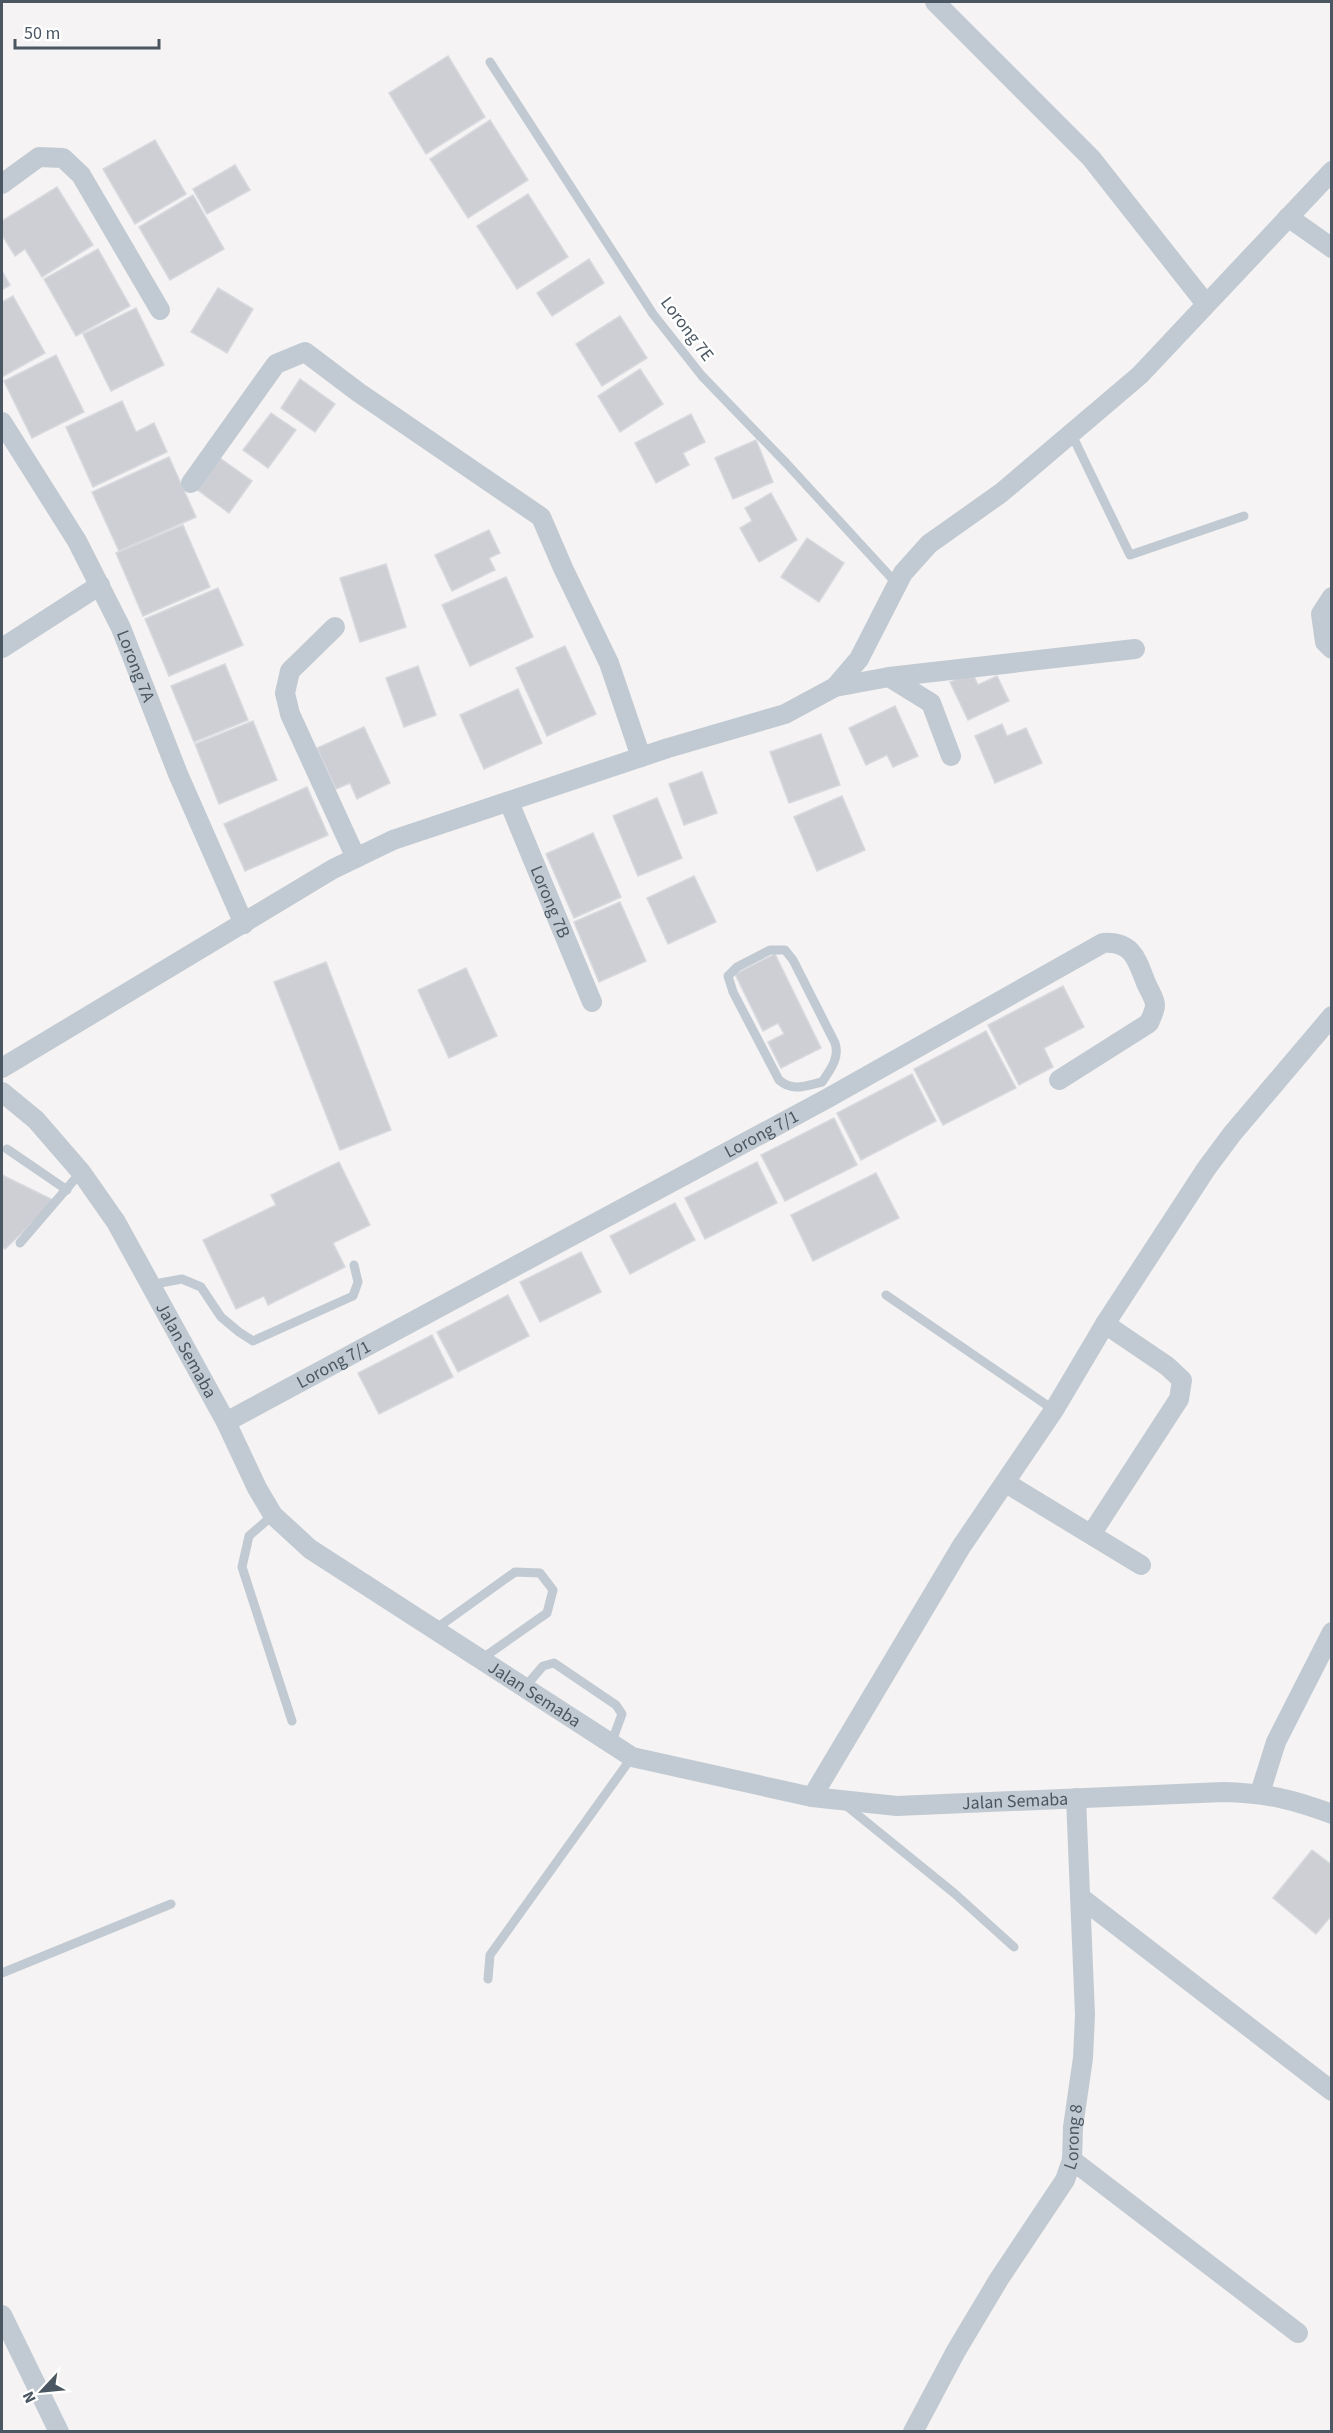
<svg xmlns="http://www.w3.org/2000/svg" width="1333" height="2433" viewBox="0 0 1333 2433" font-family="'Source Sans 3',sans-serif">
	<style>
		.building { fill: #cdcfd5; stroke: #d7d9de; stroke-width: 1.5 }
		.lines { fill: none; stroke-linecap: round; stroke-linejoin: round }
		.service { stroke: #c1cad2; stroke-width: 9 }
		.minor { stroke: #c1cad2; stroke-width: 20 }
		.labels { text-anchor: middle; dominant-baseline: central; stroke-width: 5; stroke-linejoin: round; paint-order: stroke }
		.street-label { font-size: 18px; fill: #4a5661; stroke: #fff }
	</style>
	<rect width="100%" height="100%" fill="#f5f3f3"/>
	<!-- building -->
	<g class="building">
		<path d="M448 56 485 117 426 154 389 93Z"/>
		<path d="M490 120 528 180 468 218 430 159Z"/>
		<path d="M155 140 186 194 135 224 103 169Z"/>
		<path d="M235 165 250 190 207 214 193 189Z"/>
		<path d="M57 187 93 245 42 277 25 249 15 256 2 235V221Z"/>
		<path d="M528 194 568 257 517 289 477 226Z"/>
		<path d="M193 195 224 249 170 280 139 227Z"/>
		<path d="M98 249 130 306 76 336 44 279Z"/>
		<path d="M589 259 604 283 552 316 537 293Z"/>
		<path d="M2 271 10 285 2 290Z"/>
		<path d="M218 288 253 309 227 353 191 332Z"/>
		<path d="M13 296 45 353 2 377V302Z"/>
		<path d="M136 308 164 365 111 391 83 334Z"/>
		<path d="M620 316 647 358 602 386 576 344Z"/>
		<path d="M56 355 84 412 32 438 4 381Z"/>
		<path d="M640 369 663 404 620 432 598 396Z"/>
		<path d="M300 379 335 404 315 432 281 408Z"/>
		<path d="M122 401 136 432 154 423 167 452 93 487 66 427Z"/>
		<path d="M271 413 296 430 268 468 243 450Z"/>
		<path d="M691 414 705 442 683 453 689 465 656 483 635 443Z"/>
		<path d="M756 440 773 482 733 499 715 458Z"/>
		<path d="M217 456 252 481 229 513 195 488Z"/>
		<path d="M169 457 196 517 119 551 92 492Z"/>
		<path d="M771 493 797 540 759 562 740 528 752 521 745 508Z"/>
		<path d="M183 525 210 587 143 616 116 553Z"/>
		<path d="M489 530 500 553 489 558 495 570 452 591 435 555Z"/>
		<path d="M807 538 844 563 819 602 781 577Z"/>
		<path d="M386 564 406 627 360 642 340 578Z"/>
		<path d="M506 577 533 637 470 666 442 605Z"/>
		<path d="M218 588 243 645 169 676 145 619Z"/>
		<path d="M565 646 596 714 547 736 516 668Z"/>
		<path d="M225 664 248 720 194 742 171 686Z"/>
		<path d="M418 666 436 715 404 727 386 678Z"/>
		<path d="M972 672 978 685 997 676 1009 701 968 720 950 682Z"/>
		<path d="M518 689 542 743 484 769 460 715Z"/>
		<path d="M895 706 918 756 893 767 887 755 866 765 849 728Z"/>
		<path d="M253 721 277 780 219 804 195 744Z"/>
		<path d="M1002 724 1007 736 1026 728 1042 763 995 783 975 736Z"/>
		<path d="M364 727 390 783 357 799 350 783 336 789 317 748Z"/>
		<path d="M821 734 840 785 789 803 770 752Z"/>
		<path d="M702 772 717 813 684 825 669 784Z"/>
		<path d="M307 787 328 835 245 871 224 824Z"/>
		<path d="M842 796 865 850 817 871 794 817Z"/>
		<path d="M657 798 682 858 638 876 613 816Z"/>
		<path d="M593 833 621 897 574 918 546 854Z"/>
		<path d="M694 876 716 922 668 944 647 898Z"/>
		<path d="M620 902 646 961 599 982 574 922Z"/>
		<path d="M775 954 821 1048 781 1068 768 1042 784 1034 778 1023 763 1031 735 974Z"/>
		<path d="M326 962 391 1130 340 1150 274 982Z"/>
		<path d="M466 968 497 1036 449 1058 418 990Z"/>
		<path d="M1063 986 1084 1027 1044 1048 1053 1067 1019 1085 988 1025Z"/>
		<path d="M986 1031 1016 1088 943 1125 914 1069Z"/>
		<path d="M912 1074 936 1121 861 1160 837 1113Z"/>
		<path d="M834 1118 857 1165 785 1201 761 1155Z"/>
		<path d="M339 1162 370 1225 333 1243 345 1267 268 1305 264 1296 236 1309 203 1240 276 1205 271 1195Z"/>
		<path d="M757 1162 777 1203 705 1239 685 1198Z"/>
		<path d="M876 1173 899 1218 813 1261 791 1215Z"/>
		<path d="M2 1175 55 1201 5 1249 2 1247Z"/>
		<path d="M675 1203 695 1240 630 1274 610 1236Z"/>
		<path d="M581 1252 601 1292 540 1322 520 1282Z"/>
		<path d="M508 1295 529 1336 458 1372 437 1332Z"/>
		<path d="M432 1335 453 1377 379 1414 358 1373Z"/>
		<path d="M1312 1850 1332 1865V1915L1316 1934 1273 1898Z"/>
	</g>
	<g class="lines">
		<!-- service -->
		<g class="service">
			<path d="M490 62 653 314 702 376 786 463 897 584"/>
			<path d="M1071 433 1130 555 1244 516"/>
			<path d="M770 950H785L793 960 835 1043C840 1058 830 1070 822 1082 805 1086 793 1092 779 1080L733 992 728 976 737 967Z"/>
			<path d="M7 1149 67 1190"/>
			<path d="M20 1243 81 1172"/>
			<path d="M149 1285 182 1279 201 1287 221 1317 239 1332 253 1341 353 1296 358 1282 354 1265"/>
			<path d="M886 1295 1054 1410"/>
			<path d="M273 1515 249 1536 242 1567 292 1721"/>
			<path d="M434 1630 515 1572 540 1573 553 1590 547 1613 480 1660"/>
			<path d="M525 1687 543 1666 554 1663 616 1705 622 1714 611 1744"/>
			<path d="M843 1803 954 1893 1014 1947"/>
			<path d="M2 1973 171 1904"/>
			<path d="M488 1979 490 1955 632 1757"/>
		</g>
		<!-- minor -->
		<g class="minor">
			<path d="M935 2 1091 158 1206 304"/>
			<path d="M2 184 39 157 63 158 81 175 160 310"/>
			<path d="M1288 217 1332 248"/>
			<path id="s1" d="M2 422 77 541 121 628 178 774 244 924"/>
			<path d="M191 483 276 364 305 352 358 392 541 517 563 568 609 663 641 757"/>
			<path d="M1332 597 1321 614 1325 642 1332 649"/>
			<path d="M335 627 290 671 285 693 290 714 356 858"/>
			<path d="M2 648 100 585"/>
			<path d="M889 677 931 703 951 756"/>
			<path d="M835 687 889 677 1135 649"/>
			<path id="s2" d="M509 802 592 1002"/>
			<path d="M2 1068 333 869 393 840 668 748 785 714 835 687 859 659 903 573 929 544 1001 493 1140 375 1332 171"/>
			<path id="s3" d="M2 1092 36 1120 81 1172 116 1222 226 1422 257 1488 273 1515 310 1549 632 1757 812 1797 897 1806 1223 1792C1266 1793 1292 1799 1332 1814"/>
			<path id="s4" d="M226 1422 828 1098 1103 943C1133 941 1137 960 1146 983 1149 990 1155 999 1155 1005 1155 1011 1151 1018 1149 1023L1059 1080"/>
			<path d="M1006 1483 1141 1565"/>
			<path d="M1092 1533 1179 1399 1182 1380 1167 1366 1105 1324"/>
			<path d="M1260 1793 1276 1742 1332 1632"/>
			<path d="M812 1797 961 1547 1054 1410 1105 1324 1206 1169 1232 1134 1332 1016"/>
			<path d="M1080 1897 1332 2091"/>
			<path d="M1072 2160 1298 2333"/>
			<path d="M2 2315 59 2432"/>
			<path id="s5" d="M913 2432 956 2351 999 2279 1065 2180 1072 2160 1073 2127 1083 2058 1085 2015 1076 1798"/>
		</g>
	</g>
	<g class="labels">
		<!-- street labels -->
		<g class="street-label">
			<text transform="translate(687 329) rotate(53)">Lorong 7E</text>
			<text stroke="none"><textPath href="#s1" startOffset="279">Lorong 7A</textPath></text>
			<text stroke="none"><textPath href="#s2" startOffset="108">Lorong 7B</textPath></text>
			<text stroke="none"><textPath href="#s4" startOffset="608">Lorong 7/1</textPath></text>
			<text stroke="none"><textPath href="#s3" startOffset="320">Jalan Semaba</textPath></text>
			<text stroke="none"><textPath href="#s4" startOffset="122">Lorong 7/1</textPath></text>
			<text stroke="none"><textPath href="#s3" startOffset="824">Jalan Semaba</textPath></text>
			<text stroke="none"><textPath href="#s3" startOffset="1328">Jalan Semaba</textPath></text>
			<text stroke="none"><textPath href="#s5" startOffset="339">Lorong 8</textPath></text>
		</g>
	</g>
	<!-- border -->
	<rect width="1333" height="2433" fill="none" stroke="#4a5661" stroke-width="6"/>
	<!-- north arrow -->
	<g transform="translate(42 2391) rotate(244)" stroke="#ffffff" stroke-width="4.5" paint-order="stroke">
	<path d="M0-4.5L10 22L0 15L-10 22Z" fill="#4a5661"/>
	<text y="-9" font-size="16" font-weight="bold" text-anchor="middle" fill="#4a5661">N</text>
	</g>
	<!-- scale -->
	<path d="M15 39v9h144v-9" fill="none" stroke="#4a5661" stroke-width="3"/>
	<text x="24" y="39" font-size="18" fill="#4a5661" stroke="#ffffff" stroke-width="4.5" paint-order="stroke">50 m</text>
</svg>
